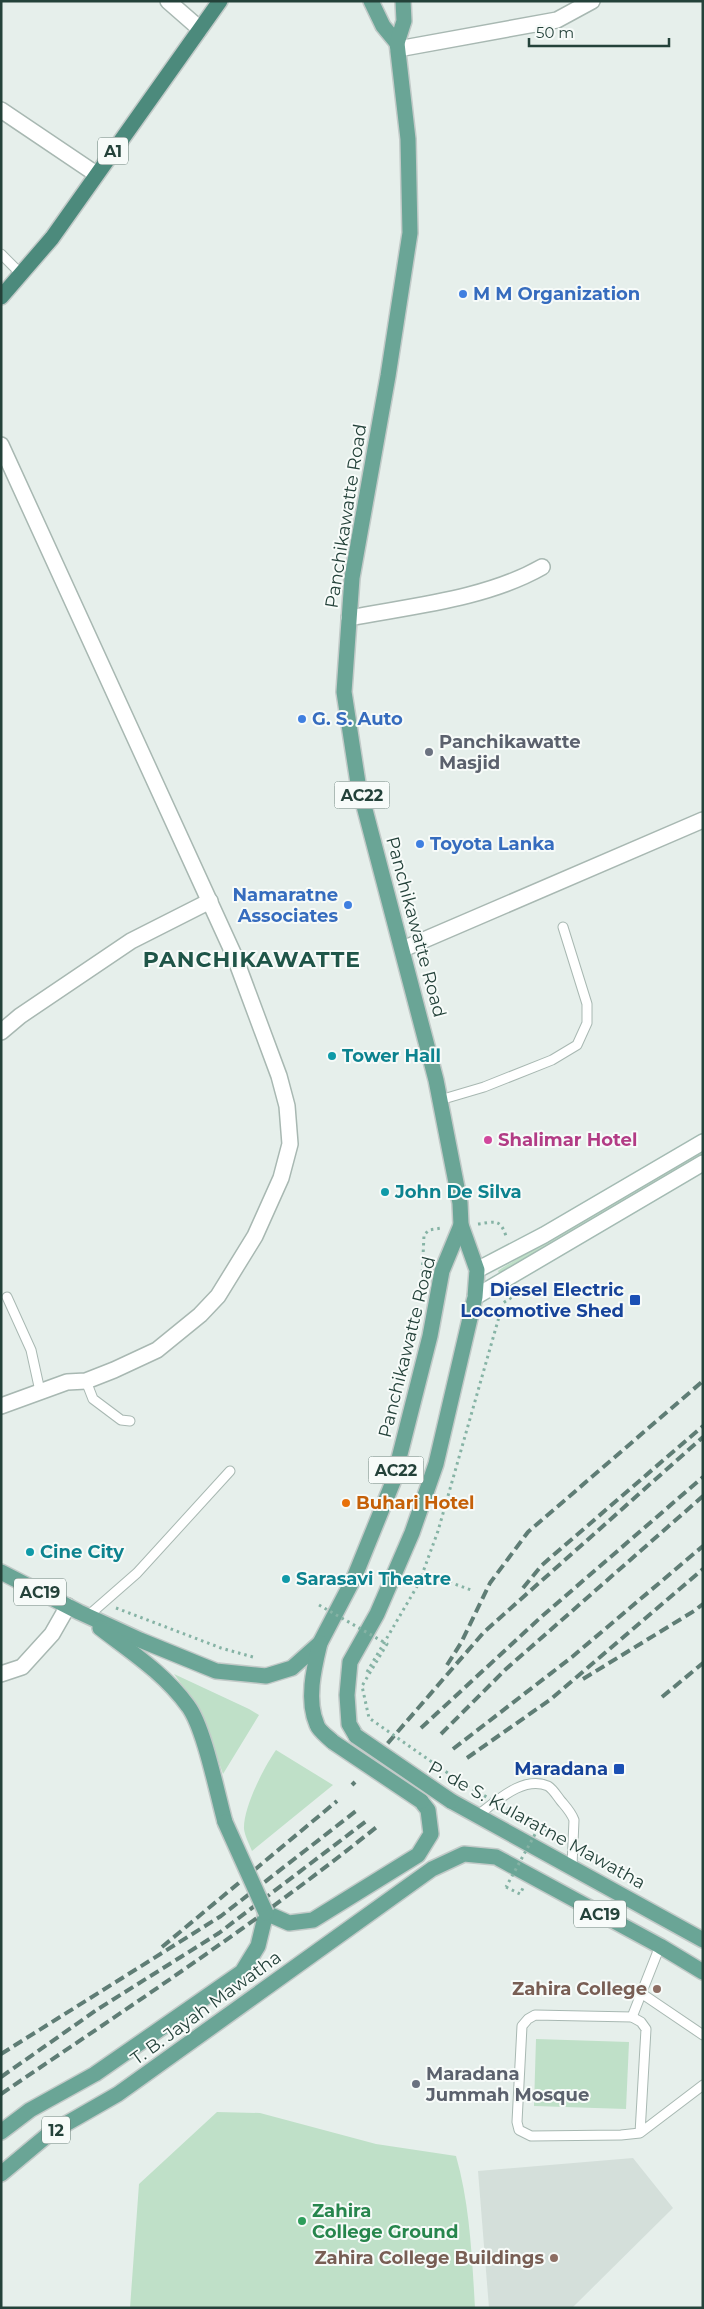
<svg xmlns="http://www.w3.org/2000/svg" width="704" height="2309" viewBox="0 0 704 2309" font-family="Montserrat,sans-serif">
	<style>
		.built { fill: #d4dfda }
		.green { fill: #bfe0c8 }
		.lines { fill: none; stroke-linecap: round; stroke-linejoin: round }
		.service-casing { stroke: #a8b8b2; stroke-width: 11 }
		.minor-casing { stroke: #a8b8b2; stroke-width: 18 }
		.secondary-casing { stroke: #a4bbb3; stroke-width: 18 }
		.primary-casing { stroke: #c2cac8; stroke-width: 18 }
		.trunk-casing { stroke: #c2cac8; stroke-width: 18 }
		.path { stroke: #86b3a5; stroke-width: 3; stroke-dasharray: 2.5 4; stroke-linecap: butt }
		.service { stroke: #fff; stroke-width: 9 }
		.minor { stroke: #fff; stroke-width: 15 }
		.secondary { stroke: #fff; stroke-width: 15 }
		.primary { stroke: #6aa596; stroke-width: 15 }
		.trunk { stroke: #4c8a7c; stroke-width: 15 }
		.rail { stroke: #5f7d75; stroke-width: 4; stroke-dasharray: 10 5; stroke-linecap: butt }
		.primary-bridge-casing { stroke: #c2cac8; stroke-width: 18; stroke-linecap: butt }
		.path-bridge { stroke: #86b3a5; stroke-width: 3; stroke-dasharray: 2.5 4; stroke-linecap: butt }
		.primary-bridge { stroke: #6aa596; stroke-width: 15 }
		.shop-dot { fill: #3f7fe0; stroke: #f7fbf9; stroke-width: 2 }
		.worship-dot { fill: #6b7280; stroke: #f7fbf9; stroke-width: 2 }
		.culture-dot { fill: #0f9aa8; stroke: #f7fbf9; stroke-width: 2 }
		.hotel-dot { fill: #d1479c; stroke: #f7fbf9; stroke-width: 2 }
		.transit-dot { fill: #1a4fb4; stroke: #f7fbf9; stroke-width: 2 }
		.food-dot { fill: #e8710a; stroke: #f7fbf9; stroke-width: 2 }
		.education-dot { fill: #8d6e63; stroke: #f7fbf9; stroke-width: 2 }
		.leisure-dot { fill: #2e9e5b; stroke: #f7fbf9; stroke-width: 2 }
		.labels { text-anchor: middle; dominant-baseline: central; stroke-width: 4; stroke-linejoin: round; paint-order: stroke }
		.shield { fill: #f7fbf9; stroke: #637a73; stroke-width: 1 }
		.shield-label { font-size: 16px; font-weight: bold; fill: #24423a }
		.shop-label { font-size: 18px; font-weight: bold; fill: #366cbe; stroke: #f7fbf9; text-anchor: start }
		.street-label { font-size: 18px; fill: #24423a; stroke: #f7fbf9 }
		.worship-label { font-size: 18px; font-weight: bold; fill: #5b616d; stroke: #f7fbf9; text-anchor: start }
		.culture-label { font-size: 18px; font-weight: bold; fill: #0d838f; stroke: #f7fbf9; text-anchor: start }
		.hotel-label { font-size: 18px; font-weight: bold; fill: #b23c85; stroke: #f7fbf9; text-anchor: start }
		.transit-label { font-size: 18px; font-weight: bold; fill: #164399; stroke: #f7fbf9; text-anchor: end }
		.food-label { font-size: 18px; font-weight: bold; fill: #c56008; stroke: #f7fbf9; text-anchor: start }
		.education-label { font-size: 18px; font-weight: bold; fill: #785e54; stroke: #f7fbf9; text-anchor: end }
		.leisure-label { font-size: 18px; font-weight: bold; fill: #27864d; stroke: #f7fbf9; text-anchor: start }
		.district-label { font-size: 22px; font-weight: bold; letter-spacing: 1px; fill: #1f5548; stroke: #f7fbf9 }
	</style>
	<rect width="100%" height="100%" fill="#e6efeb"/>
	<!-- built -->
	<path class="built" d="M633 2158 673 2208 572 2308H489L478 2171Z"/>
	<!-- green -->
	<g class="green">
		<path d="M703 1147V1156L500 1276 498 1271 502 1268Z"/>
		<path d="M174 1674 249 1709 259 1715 223 1774 201 1711Z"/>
		<path d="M276 1750 333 1785 252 1851C249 1844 245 1836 244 1829 243 1808 264 1767 276 1750Z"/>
		<path d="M536 2039 629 2042 626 2109 534 2106Z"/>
		<path d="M217 2112 260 2113 376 2144 456 2156C470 2205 472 2257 475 2308H130L139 2184Z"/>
	</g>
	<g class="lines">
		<defs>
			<g id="service">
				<path d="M1 254 21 274"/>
				<path d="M440 1100 484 1087 552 1060 577 1045 587 1023V1004L563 927"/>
				<path d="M7 1297 31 1350 40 1391"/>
				<path d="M86 1381 93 1399 121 1420 130 1421"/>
				<path d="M89 1615 137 1573 230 1471"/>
				<path d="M478 1815C496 1802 523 1775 548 1786 553 1789 557 1796 561 1801 566 1807 571 1812 574 1820L572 1866"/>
				<path d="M641 1993 703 2035"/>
				<path d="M632 2017 660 1946"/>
				<path d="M640 2133 646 2029 641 2022 632 2017 535 2015 528 2019 522 2026 517 2122 519 2130 531 2136 621 2135 640 2133 703 2085"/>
			</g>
			<g id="minor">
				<path d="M168 1 200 29"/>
				<path d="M398 49 557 20 592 1"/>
				<path d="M1 110 96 174"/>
				<path d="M1 445 234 955 279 1076 287 1106 290 1144 281 1178 255 1236 218 1296 200 1315 157 1350 114 1370 86 1381 67 1382 1 1406"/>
				<path d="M349 618C411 606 486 599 542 567"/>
				<path d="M403 949 703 820"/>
				<path d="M1 1032 20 1016 131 941 210 901"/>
				<path d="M1 1674 22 1667 52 1634 68 1606"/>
			</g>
			<g id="secondary">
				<path d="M477 1270 544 1235 703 1142"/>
				<path d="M475 1297 703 1163"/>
			</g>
			<g id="primary">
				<path d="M371 1 383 26 397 43"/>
				<path d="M1 1572 79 1612 140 1640 216 1671 266 1676 292 1668 320 1643 354 1578 393 1482 430 1336 442 1271 461 1225"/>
				<path d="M100 1628C131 1652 164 1673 188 1706 204 1727 217 1793 225 1822"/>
				<path d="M320 1643C314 1668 306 1700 317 1725 319 1731 328 1737 333 1742"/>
				<path d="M356 1736 349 1724 347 1695 350 1662 377 1614 412 1533 436 1464 475 1297 477 1270 461 1225 460 1203 436 1080 358 783 344 692 352 578 388 376 410 233 408 139 397 43 404 21 403 1"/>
				<path d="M451 1801 703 1940"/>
				<path d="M1 2132 30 2110 95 2074 242 1972 258 1946 266 1913 289 1923 313 1920 418 1855 431 1834 428 1810 421 1801"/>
				<path d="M1 2174 50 2133 118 2094 432 1869 464 1854 496 1857 660 1946 703 1972"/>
			</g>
			<path id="trunk" d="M1 297 52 238 220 1"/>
		</defs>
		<!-- service casing -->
		<use href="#service" class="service-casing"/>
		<!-- minor casing -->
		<use href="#minor" class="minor-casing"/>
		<!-- secondary casing -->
		<use href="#secondary" class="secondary-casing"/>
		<!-- primary casing -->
		<use href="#primary" class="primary-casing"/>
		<!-- trunk casing -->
		<use href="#trunk" class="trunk-casing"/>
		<!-- path -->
		<g class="path">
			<path d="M478 1224C495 1222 500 1218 506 1236"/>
			<path d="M422 1278 424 1235 429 1230 442 1228"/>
			<path d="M419 1583 435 1577 474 1591"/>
			<path d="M116 1608 221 1648 253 1657"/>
			<path d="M367 1672 419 1583 438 1531 503 1303 520 1292"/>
			<path d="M539 1827 552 1832 559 1840"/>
			<path d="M506 1887 520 1894 523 1888"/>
		</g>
		<!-- service -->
		<use href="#service" class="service"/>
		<!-- minor -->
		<use href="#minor" class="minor"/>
		<!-- secondary -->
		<use href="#secondary" class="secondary"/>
		<!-- primary -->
		<use href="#primary" class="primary"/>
		<!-- trunk -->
		<use href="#trunk" class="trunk"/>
		<!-- rail -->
		<g class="rail">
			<path d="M523 1588 542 1565 703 1426"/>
			<path d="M447 1665 461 1643 490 1583 528 1532 703 1381"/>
			<path d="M583 1679 694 1611 703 1604"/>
			<path d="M662 1697 703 1663"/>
			<path d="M421 1728 540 1618 703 1477"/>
			<path d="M441 1734 506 1669 703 1496"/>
			<path d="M453 1749 572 1657 703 1546"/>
			<path d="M467 1758 551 1699 703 1569"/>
			<path d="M368 1766 484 1632 703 1437"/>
			<path d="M352 1785 355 1782"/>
			<path d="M162 1947 337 1801"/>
			<path d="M1 2054 221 1916 356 1811"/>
			<path d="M1 2077 98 2009 219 1933 369 1819"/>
			<path d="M1 2094C129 2007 259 1922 379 1825"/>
		</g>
		<defs>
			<g id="primary-bridge">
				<path d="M356 1736 451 1801"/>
				<path d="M333 1742 421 1801"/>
				<path d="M225 1822 266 1913"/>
			</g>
		</defs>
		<!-- primary-bridge casing -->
		<use href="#primary-bridge" class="primary-bridge-casing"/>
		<!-- path-bridge -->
		<path class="path-bridge" d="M319 1605 387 1644 362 1686 369 1718 462 1783 539 1827 506 1887"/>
		<!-- primary-bridge -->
		<use href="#primary-bridge" class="primary-bridge"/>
	</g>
	<!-- markers -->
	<g class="shop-dot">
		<circle cx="463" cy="294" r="5"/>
		<circle cx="302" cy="719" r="5"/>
		<circle cx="420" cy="844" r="5"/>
		<circle cx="348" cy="905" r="5"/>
	</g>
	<g class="worship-dot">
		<circle cx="429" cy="752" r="5"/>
		<circle cx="416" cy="2084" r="5"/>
	</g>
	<g class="culture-dot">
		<circle cx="332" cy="1056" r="5"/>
		<circle cx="385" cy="1192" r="5"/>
		<circle cx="30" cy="1552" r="5"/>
		<circle cx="286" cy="1579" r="5"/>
	</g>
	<circle class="hotel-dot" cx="488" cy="1140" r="5"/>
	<g class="transit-dot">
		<rect x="629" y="1294" width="12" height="12" rx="2.5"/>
		<rect x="613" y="1763" width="12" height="12" rx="2.5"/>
	</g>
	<circle class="food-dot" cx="346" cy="1503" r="5"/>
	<g class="education-dot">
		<circle cx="657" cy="1989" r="5"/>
		<circle cx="554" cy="2258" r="5"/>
	</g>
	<circle class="leisure-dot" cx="302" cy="2221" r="5"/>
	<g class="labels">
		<!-- shield labels -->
		<g class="shield">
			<rect x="98" y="137.5" width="30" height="27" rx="4"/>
			<rect x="334.5" y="781.5" width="55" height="27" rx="4"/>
			<rect x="368.5" y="1456.5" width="55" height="27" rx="4"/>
			<rect x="14" y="1578.5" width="52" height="27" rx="4"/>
			<rect x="574" y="1900.5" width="52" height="27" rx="4"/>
			<rect x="42" y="2116.5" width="28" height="27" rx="4"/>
		</g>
		<g class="shield-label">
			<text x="113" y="151">A1</text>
			<text x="362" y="795">AC22</text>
			<text x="396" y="1470">AC22</text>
			<text x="40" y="1592">AC19</text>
			<text x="600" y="1914">AC19</text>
			<text x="56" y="2130">12</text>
		</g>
		<!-- shop labels -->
		<g class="shop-label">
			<text x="473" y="294">M M Organization</text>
			<text x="312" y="719">G. S. Auto</text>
			<text x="430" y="844">Toyota Lanka</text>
			<text x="338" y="895" text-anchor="end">Namaratne<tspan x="338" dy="21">Associates</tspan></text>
		</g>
		<!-- street labels -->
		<g class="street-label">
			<text transform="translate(346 516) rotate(-81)">Panchikawatte Road</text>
			<text transform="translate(416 927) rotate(75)">Panchikawatte Road</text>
			<text transform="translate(407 1347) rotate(-76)">Panchikawatte Road</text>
			<text transform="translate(537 1825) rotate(29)">P. de S. Kularatne Mawatha</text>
			<text transform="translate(206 2008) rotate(-36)">T. B. Jayah Mawatha</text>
		</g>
		<!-- worship labels -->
		<g class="worship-label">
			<text x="439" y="742">Panchikawatte<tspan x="439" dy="21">Masjid</tspan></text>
			<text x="426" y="2074">Maradana<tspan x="426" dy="21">Jummah Mosque</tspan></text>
		</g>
		<!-- culture labels -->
		<g class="culture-label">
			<text x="342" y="1056">Tower Hall</text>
			<text x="395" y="1192">John De Silva</text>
			<text x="40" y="1552">Cine City</text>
			<text x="296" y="1579">Sarasavi Theatre</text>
		</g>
		<!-- hotel labels -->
		<g class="hotel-label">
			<text x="498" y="1140">Shalimar Hotel</text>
		</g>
		<!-- transit labels -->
		<g class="transit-label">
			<text x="624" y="1290">Diesel Electric<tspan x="624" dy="21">Locomotive Shed</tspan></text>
			<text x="608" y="1769">Maradana</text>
		</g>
		<!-- food labels -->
		<g class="food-label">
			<text x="356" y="1503">Buhari Hotel</text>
		</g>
		<!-- education labels -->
		<g class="education-label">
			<text x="647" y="1989">Zahira College</text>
			<text x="544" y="2258">Zahira College Buildings</text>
		</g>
		<!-- leisure labels -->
		<g class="leisure-label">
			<text x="312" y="2211">Zahira<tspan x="312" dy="21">College Ground</tspan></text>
		</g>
		<!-- district labels -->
		<g class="district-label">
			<text x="252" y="959">PANCHIKAWATTE</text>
		</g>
	</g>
	<!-- border -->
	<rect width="704" height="2309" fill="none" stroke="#24423a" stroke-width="5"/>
	<!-- scale -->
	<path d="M529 38v8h140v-8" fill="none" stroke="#24423a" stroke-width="2.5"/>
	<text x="536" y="38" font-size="15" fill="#24423a" stroke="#f7fbf9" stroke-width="4" paint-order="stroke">50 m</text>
</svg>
